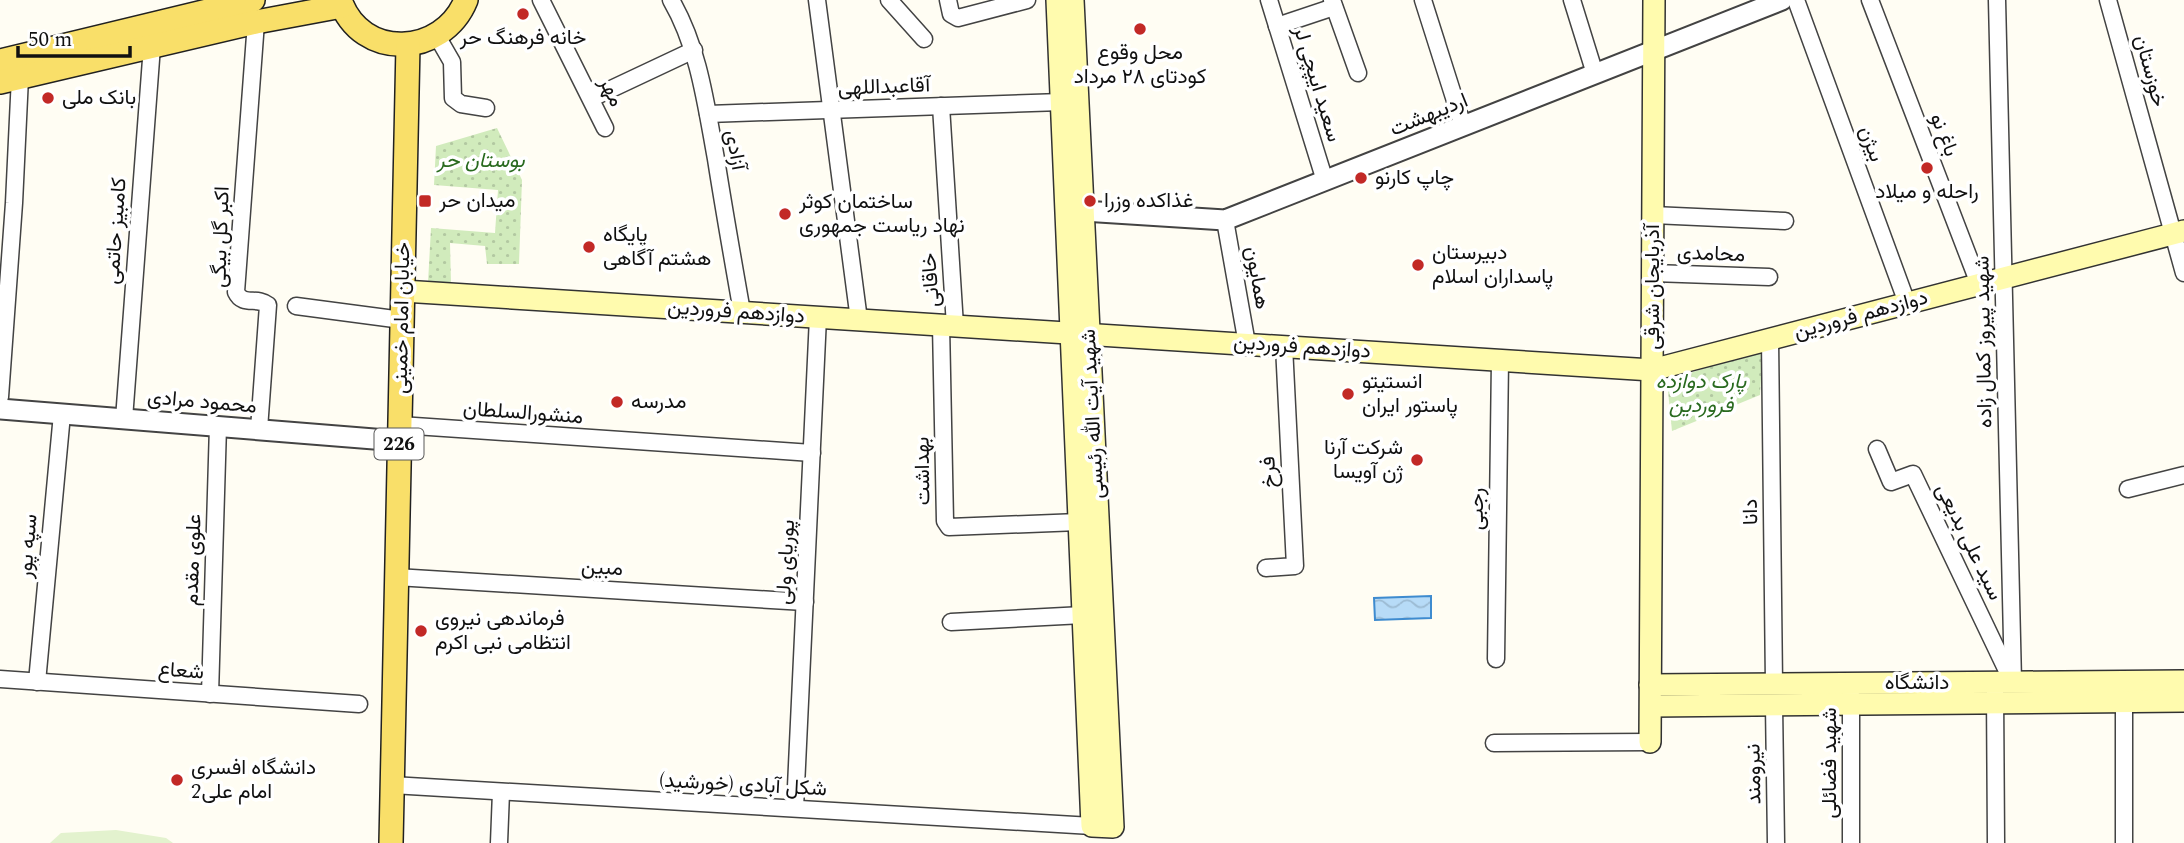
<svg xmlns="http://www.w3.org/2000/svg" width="2184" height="843" viewBox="0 0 2184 843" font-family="Spectral,Vazirmatn,serif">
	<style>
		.grass { fill: url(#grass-dots) }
		.pitch { fill: #e3f2ce }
		.water { fill: url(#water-waves); stroke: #3e8bcf; stroke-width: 2 }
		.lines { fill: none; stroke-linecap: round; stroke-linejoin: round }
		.minor-casing { stroke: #434343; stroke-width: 19 }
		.tertiary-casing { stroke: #434343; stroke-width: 23 }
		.secondary-casing { stroke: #323232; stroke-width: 24 }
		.primary-casing { stroke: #212121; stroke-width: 26 }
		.minor { stroke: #fff; stroke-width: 16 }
		.tertiary { stroke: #fff; stroke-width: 19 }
		.secondary { stroke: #fffbae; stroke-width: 21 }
		.primary { stroke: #f9df69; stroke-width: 23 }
		.poi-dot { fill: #c22926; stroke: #fff; stroke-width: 2.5 }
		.labels { text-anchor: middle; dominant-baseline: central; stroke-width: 7; stroke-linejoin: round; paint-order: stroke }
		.shield { fill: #fff; stroke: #585858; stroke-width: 2 }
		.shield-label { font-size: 19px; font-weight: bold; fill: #101010 }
		.poi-label { font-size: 21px; fill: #101010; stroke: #fff; text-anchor: start }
		.street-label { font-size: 21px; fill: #101010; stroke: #fff }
		.park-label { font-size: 21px; font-style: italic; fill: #296a1f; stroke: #fff }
	</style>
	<defs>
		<pattern id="grass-dots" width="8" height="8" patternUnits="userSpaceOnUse" patternTransform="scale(1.75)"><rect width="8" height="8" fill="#d1ebbc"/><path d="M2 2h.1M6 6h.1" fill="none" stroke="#b2c8a1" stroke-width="1.8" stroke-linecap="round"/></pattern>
		<pattern id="water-waves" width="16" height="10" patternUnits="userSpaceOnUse" patternTransform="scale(1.75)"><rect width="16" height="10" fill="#b7dbf7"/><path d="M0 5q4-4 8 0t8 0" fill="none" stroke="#9cbbd3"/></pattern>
	</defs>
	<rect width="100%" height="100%" fill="#fffdf3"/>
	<!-- grass -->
	<g class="grass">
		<path d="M497 128 522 180 519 264H487L485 246 450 243 451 284 428 283 431 228 495 233 498 190 434 185 436 146Z"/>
		<path d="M1763 348 1760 395 1672 431 1667 381Z"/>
	</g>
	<!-- pitch -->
	<path class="pitch" d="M116 830 166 838 173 843H50L61 833Z"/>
	<!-- water -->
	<path class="water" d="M1431 596V618L1375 620 1374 598Z"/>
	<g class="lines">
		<defs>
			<g id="minor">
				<path d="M541 0 605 128"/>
				<path d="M671 0C699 48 706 105 716 159 724 210 733 261 742 312"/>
				<path d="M817 0 859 320"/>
				<path d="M889 0 924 39"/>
				<path d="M948 0 951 14 958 18 1027 0"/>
				<path d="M1269 0 1325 181"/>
				<path d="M1332 0 1358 73"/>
				<path d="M1423 0 1463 126"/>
				<path d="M1572 0 1595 74"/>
				<path d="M1796 0 1907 303"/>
				<path d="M1870 0 1979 284"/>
				<path d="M1997 0 2013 682"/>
				<path d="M2108 0 2184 273"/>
				<path d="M256 22 236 292C243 307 257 296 268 305L259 429"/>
				<path d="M1277 26 1334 7"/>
				<path d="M437 36 452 62 453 98 461 104 486 108"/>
				<path d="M592 98 694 50"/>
				<path d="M941 106 955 326"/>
				<path d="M708 114 1062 102"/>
				<path d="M1653 215 1785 221"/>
				<path d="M1225 220 1247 344"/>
				<path d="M1653 273 1769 277"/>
				<path d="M296 306 402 320"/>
				<path d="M941 325 945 521 949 527 1079 522"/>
				<path d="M1770 339 1774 684"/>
				<path d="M0 397 14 203 20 77 18 67"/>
				<path d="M124 419 152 46"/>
				<path d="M400 425 812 453"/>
				<path d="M1877 449 1891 482 1913 474 2010 677"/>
				<path d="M2128 489 2184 475"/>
				<path d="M1266 568 1295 566 1284 346"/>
				<path d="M396 577 805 602"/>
				<path d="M951 622 1083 615"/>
				<path d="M1496 659 1500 360"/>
				<path d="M0 679 359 704"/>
				<path d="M37 682 62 414"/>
				<path d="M1995 691 1996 843"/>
				<path d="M210 694 218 426"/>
				<path d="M1851 695V843"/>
				<path d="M2124 702V843"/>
				<path d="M1774 705 1776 843"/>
				<path d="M1494 743 1650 742"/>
				<path d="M392 785 1092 826"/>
				<path d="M795 808 818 317"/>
				<path d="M499 843 501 792"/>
			</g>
			<g id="tertiary">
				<path d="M1083 211 1225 220 1782 0"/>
				<path d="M0 409 399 441"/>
			</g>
			<g id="secondary">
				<path d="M1057 0 1092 826 1113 827 1073 0"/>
				<path d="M403 291 1652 370 2184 231"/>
				<path d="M1650 685 2184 681"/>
				<path d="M1651 706 2184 701"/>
				<path d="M1650 742 1654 0"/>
			</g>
			<g id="primary">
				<path d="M340 0C361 61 443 57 466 0"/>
				<path d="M0 61 253 0"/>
				<path d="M0 82 256 22 342 6"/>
				<path d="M391 843 408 45"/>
			</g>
		</defs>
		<!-- minor casing -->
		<use href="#minor" class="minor-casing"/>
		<!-- tertiary casing -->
		<use href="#tertiary" class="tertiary-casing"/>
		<!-- secondary casing -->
		<use href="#secondary" class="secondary-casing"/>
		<!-- primary casing -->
		<use href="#primary" class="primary-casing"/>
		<!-- minor -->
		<use href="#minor" class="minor"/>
		<!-- tertiary -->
		<use href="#tertiary" class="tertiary"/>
		<!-- secondary -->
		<use href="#secondary" class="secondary"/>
		<!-- primary -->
		<use href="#primary" class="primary"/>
	</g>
	<!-- markers -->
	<g class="poi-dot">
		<circle cx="523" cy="14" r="7"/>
		<circle cx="1140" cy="29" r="7"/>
		<circle cx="48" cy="98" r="7"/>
		<circle cx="1927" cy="168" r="7"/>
		<circle cx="1361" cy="178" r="7"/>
		<rect x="418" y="194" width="14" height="14" rx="3.5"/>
		<circle cx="1090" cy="201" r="7"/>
		<circle cx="785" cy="214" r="7"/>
		<circle cx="589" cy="247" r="7"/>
		<circle cx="1418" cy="265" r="7"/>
		<circle cx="1348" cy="394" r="7"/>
		<circle cx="617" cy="402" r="7"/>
		<circle cx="1417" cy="460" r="7"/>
		<circle cx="421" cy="631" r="7"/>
		<circle cx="177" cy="780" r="7"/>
	</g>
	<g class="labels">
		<!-- shield labels -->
		<rect class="shield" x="374.5" y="428.5" width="49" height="31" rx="5"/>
		<g class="shield-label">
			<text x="399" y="444">226</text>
		</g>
		<!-- poi labels -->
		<g class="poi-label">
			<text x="523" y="38" text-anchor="middle">خانه فرهنگ حر</text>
			<text x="1140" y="53" text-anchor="middle">محل وقوع<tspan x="1140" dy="24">کودتای ۲۸ مرداد</tspan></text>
			<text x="62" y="98">بانک ملی</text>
			<text x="1375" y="178">چاپ کارنو</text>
			<text x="1927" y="192" text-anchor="middle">راحله و میلاد</text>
			<text x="439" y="201">میدان حر</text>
			<text x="1104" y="201">غذاکده وزرا</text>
			<text x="799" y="202">ساختمان کوثر<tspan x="799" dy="24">نهاد ریاست جمهوری</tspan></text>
			<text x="603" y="235">پایگاه<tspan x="603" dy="24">هشتم آگاهی</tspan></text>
			<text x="1432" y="253">دبیرستان<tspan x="1432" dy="24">پاسداران اسلام</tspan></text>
			<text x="1362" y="382">انستیتو<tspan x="1362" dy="24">پاستور ایران</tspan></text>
			<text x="631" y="402">مدرسه</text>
			<text x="1403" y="448" text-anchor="end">شرکت آرنا<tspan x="1403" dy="24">ژن آویسا</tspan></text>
			<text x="435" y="619">فرماندهی نیروی<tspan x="435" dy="24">انتظامی نبی اکرم</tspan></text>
			<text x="191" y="768">دانشگاه افسری<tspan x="191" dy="24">امام علی2</tspan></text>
		</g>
		<!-- street labels -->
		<g class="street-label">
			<text transform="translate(2150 71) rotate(75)">خوزستان</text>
			<text transform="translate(1317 84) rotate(73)">سعید ایپچی لر</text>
			<text transform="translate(884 87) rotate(-2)">آقاعبداللهی</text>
			<text transform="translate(611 92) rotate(64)">مهر</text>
			<text transform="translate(1429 115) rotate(-22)">اردیبهشت</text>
			<text transform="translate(1944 135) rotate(69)">باغ نو</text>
			<text transform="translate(1871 144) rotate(70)">بیژن</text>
			<text transform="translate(735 150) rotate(80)">آزادی</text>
			<text transform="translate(116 231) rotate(-86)">کامبیز حاتمی</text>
			<text transform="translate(221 237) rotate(-88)">اکبر گل بیگی</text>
			<text transform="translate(1711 254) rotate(2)">محامدی</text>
			<text transform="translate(1257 278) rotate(80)">همایون</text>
			<text transform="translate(931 280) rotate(-94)">خاقانی</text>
			<text transform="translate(1653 287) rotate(-90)">آذربایجان شرقی</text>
			<text transform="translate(736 312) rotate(4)">دوازدهم فروردین</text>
			<text transform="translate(1861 315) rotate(-15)">دوازدهم فروردین</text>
			<text transform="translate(402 318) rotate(-89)">خیابان امام خمینی</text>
			<text transform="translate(1984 342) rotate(-91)">شهید پیروز کمال زاده</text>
			<text transform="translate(1302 347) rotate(4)">دوازدهم فروردین</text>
			<text transform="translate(202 402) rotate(5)">محمود مرادی</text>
			<text transform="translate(523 413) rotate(4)">منشورالسلطان</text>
			<text transform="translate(1093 414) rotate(-93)">شهید آیت الله رئیسی</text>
			<text transform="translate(923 471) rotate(-91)">بهداشت</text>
			<text transform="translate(1269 472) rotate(-93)">فرخ</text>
			<text transform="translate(1477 509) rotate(-89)">رجبی</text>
			<text transform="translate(1751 512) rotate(-91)">دانا</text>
			<text transform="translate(1969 542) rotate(64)">سید علی بدیعی</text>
			<text transform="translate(28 546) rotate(-85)">سپه پور</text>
			<text transform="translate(193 560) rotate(-88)">علوی مقدم</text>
			<text transform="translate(786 562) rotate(-87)">پوریای ولی</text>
			<text transform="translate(602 568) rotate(3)">مبین</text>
			<text transform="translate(181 671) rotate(4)">شعاع</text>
			<text x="1917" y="683">دانشگاه</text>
			<text transform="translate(1830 763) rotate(-90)">شهید فضائلی</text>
			<text transform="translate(1754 774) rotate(-91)">نیرومند</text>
			<text transform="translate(743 785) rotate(3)">شکل آبادی (خورشید)</text>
		</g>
		<!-- park labels -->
		<g class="park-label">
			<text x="481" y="161">بوستان حر</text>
			<text x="1701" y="382">پارک دوازده<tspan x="1701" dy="24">فروردین</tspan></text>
		</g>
	</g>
	<!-- scale -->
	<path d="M18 46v10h112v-10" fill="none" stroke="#101010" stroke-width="3.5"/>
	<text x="28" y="46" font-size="21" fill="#101010" stroke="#ffffff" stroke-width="5" paint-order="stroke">50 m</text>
</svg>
